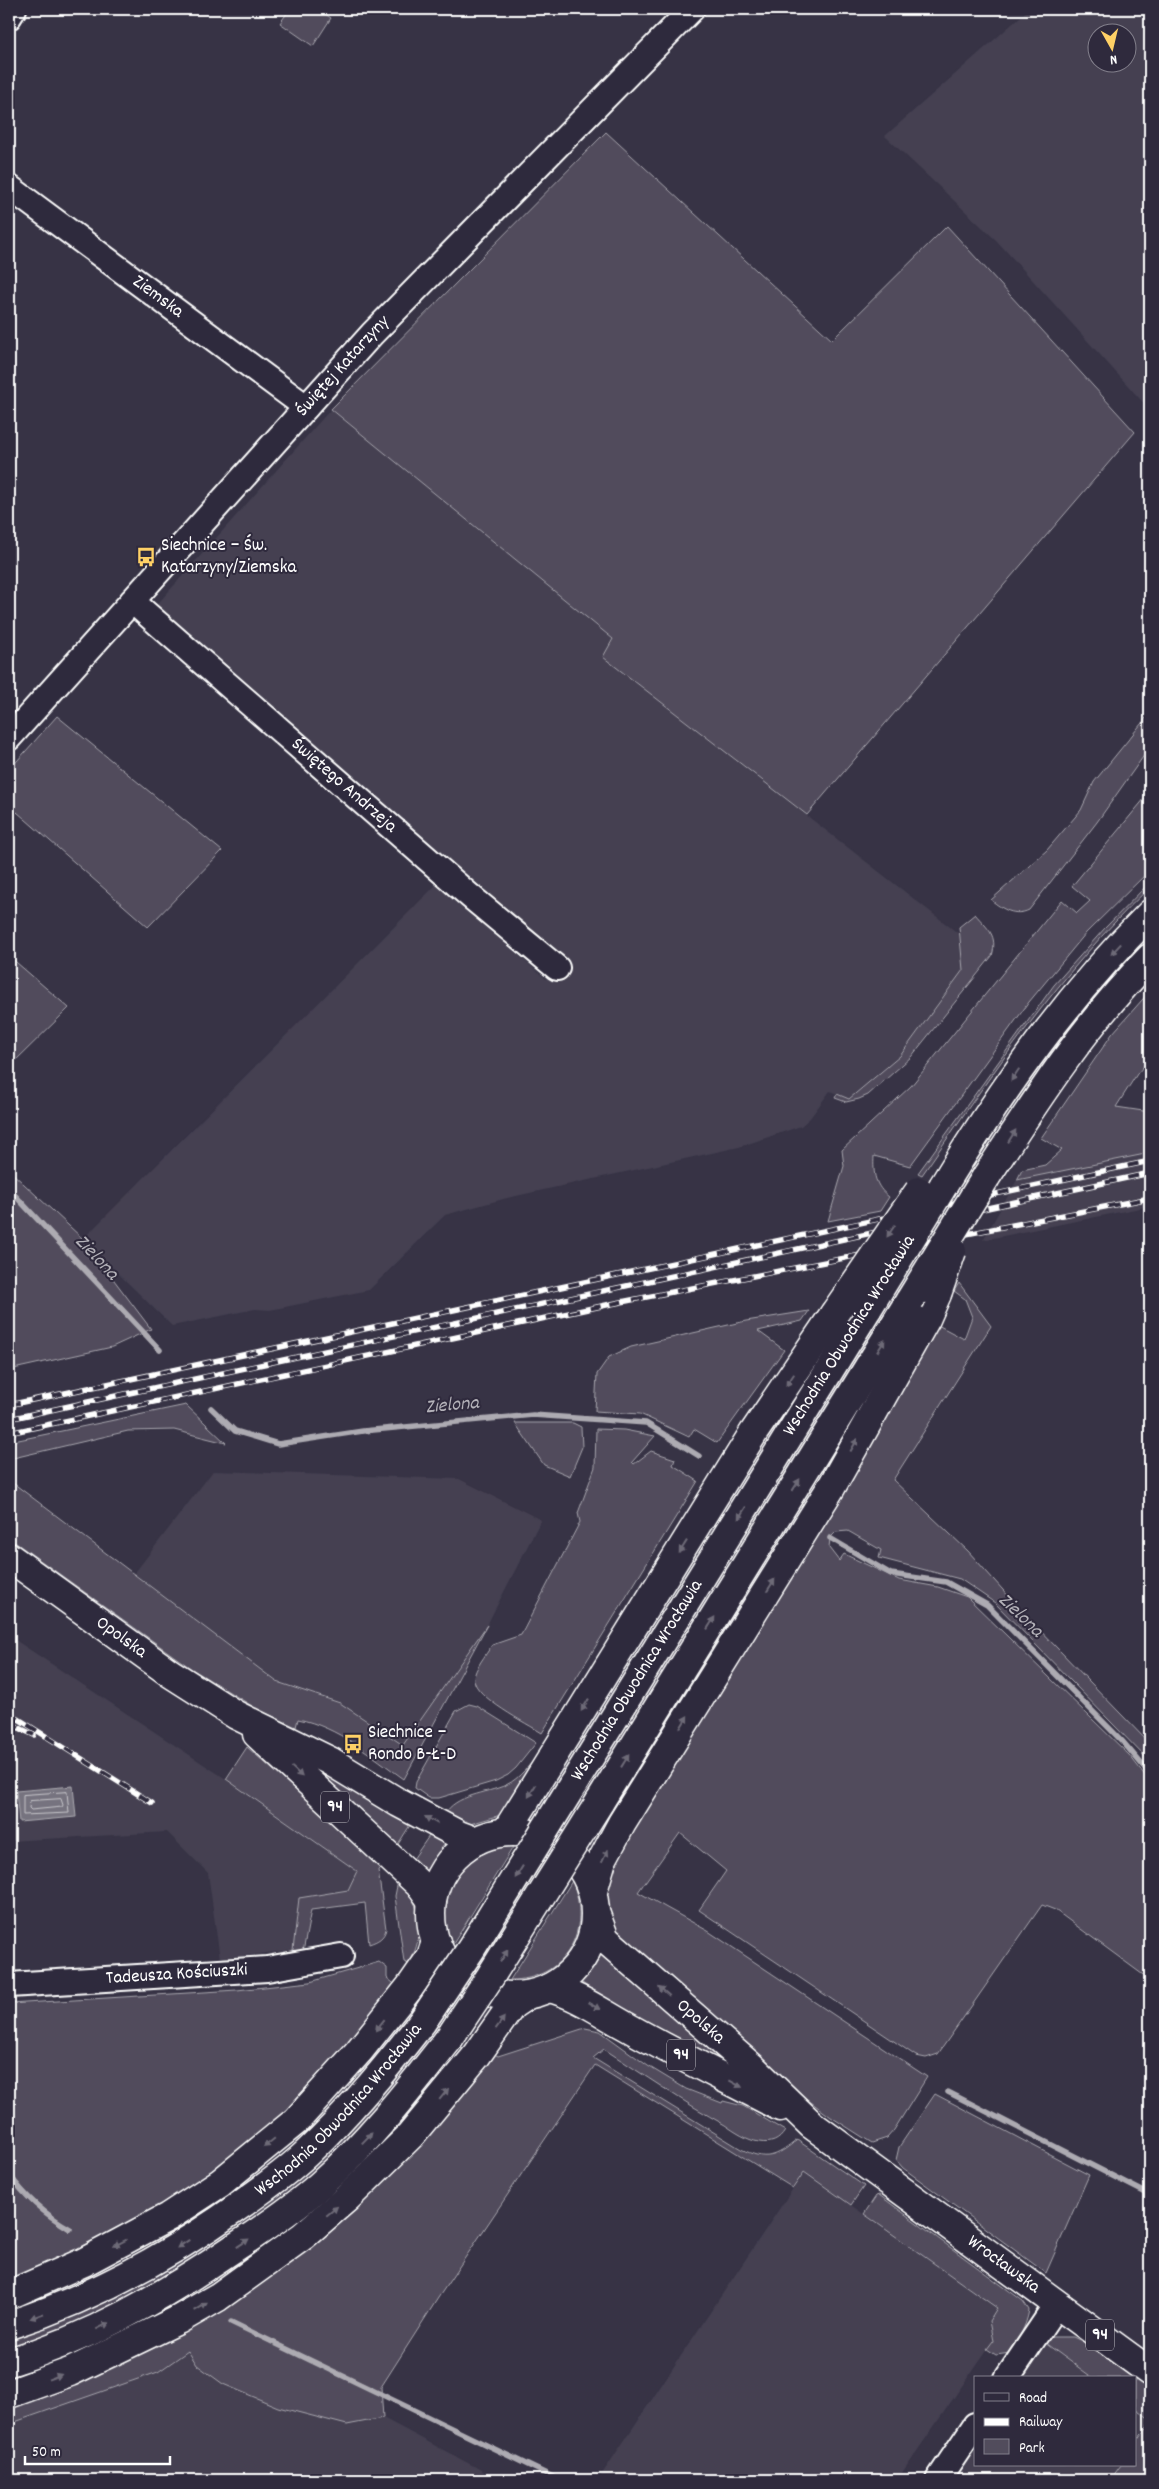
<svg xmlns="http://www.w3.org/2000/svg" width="1159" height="2489" viewBox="0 0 1159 2489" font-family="Dekko,sans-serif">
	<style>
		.built { fill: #444051; fill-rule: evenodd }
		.green { fill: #514c5c; stroke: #a8a6ae }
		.water { fill: #76737f; stroke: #adabb2 }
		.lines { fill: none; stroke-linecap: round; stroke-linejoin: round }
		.shore { stroke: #c8c7cc; stroke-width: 1 }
		.stream { stroke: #adabb2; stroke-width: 5.5 }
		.minor-casing { stroke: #fff; stroke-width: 28 }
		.major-casing { stroke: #fff; stroke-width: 31 }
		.minor { stroke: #2f2a3d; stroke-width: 24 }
		.major { stroke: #2f2a3d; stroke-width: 28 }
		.rail-casing { stroke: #fff; stroke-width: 5.5 }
		.rail { stroke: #2f2a3d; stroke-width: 4; stroke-dasharray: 11; stroke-linecap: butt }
		.major-bridge-casing { stroke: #fff; stroke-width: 31; stroke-linecap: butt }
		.major-bridge { stroke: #2f2a3d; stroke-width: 28 }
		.oneway { fill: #6d6a77 }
		.labels { text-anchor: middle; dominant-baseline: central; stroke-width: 4; stroke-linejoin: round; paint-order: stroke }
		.shield { fill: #2f2a3d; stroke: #c1bfc5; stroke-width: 1 }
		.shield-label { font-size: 18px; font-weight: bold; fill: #fff }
		.street-label { font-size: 19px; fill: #fff; stroke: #2f2a3d }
		.poi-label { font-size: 19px; fill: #fff; stroke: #2f2a3d; text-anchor: start }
		.water-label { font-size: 20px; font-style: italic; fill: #b4b2b9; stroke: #2f2a3d }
	</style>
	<rect width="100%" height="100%" fill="#373345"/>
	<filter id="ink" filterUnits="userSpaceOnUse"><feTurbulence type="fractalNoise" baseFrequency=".02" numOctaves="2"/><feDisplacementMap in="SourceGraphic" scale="10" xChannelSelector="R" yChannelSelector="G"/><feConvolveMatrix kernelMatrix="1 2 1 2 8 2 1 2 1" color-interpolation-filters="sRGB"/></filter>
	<g filter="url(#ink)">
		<!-- built -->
		<g class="built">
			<path d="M1029 9H1150V410L997 241 885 136ZM1126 32V62H1096V32Z"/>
			<path d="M331 409 613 639 603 657 959 934 963 970 900 1056 849 1099 830 1091 810 1118 801 1126 739 1147 507 1198 445 1215 369 1290 270 1310 255 1309 172 1326 83 1239 437 884 546 979 564 960 153 609Z"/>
			<path d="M1150 1153V1206L983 1240 1017 1180Z"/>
			<path d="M213 1471 459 1479 541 1520 487 1625 403 1745 340 1703 277 1682 133 1575Z"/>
			<path d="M9 1636 226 1779 357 1871 348 1890 299 1899 293 1950 220 1959 208 1873 167 1832 9 1841Z"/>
			<path d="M804 2172 997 2308 989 2321 993 2341 897 2480H598Z"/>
			<path d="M1045 2343 1094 2378H1021Z"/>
			<path d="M188 2351 383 2418 500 2480H9V2424L158 2372Z"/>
			<path d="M1135 2408 1150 2418 1135 2444Z"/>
			<path d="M975 2446V2465H1120L1110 2480H952Z"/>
		</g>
		<!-- green -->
		<g class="green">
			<path d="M290 9H318L331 18 313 46 280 23Z"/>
			<path d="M606 132 832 340 947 226 1135 432 807 815 603 657 613 639 331 409Z"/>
			<path d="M1150 713V747L1097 822 1029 910C1015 917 1002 909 991 900L1047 850 1081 810 1094 782Z"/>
			<path d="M57 716 222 851 148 927 17 812 9 821V770Z"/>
			<path d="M1150 792V870L1086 933 1029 1002 910 1166 874 1156C873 1174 875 1186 889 1197L880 1211 828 1221 844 1166 842 1150 911 1086 1062 900 1077 913 1090 901 1072 886Z"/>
			<path d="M1150 882V887C1060 972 992 1074 922 1175L918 1173 1054 985 1105 928Z"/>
			<path d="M975 914C988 929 998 935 992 956L911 1057 868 1095 859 1099 846 1102 835 1098 837 1094 849 1099 900 1056 963 970 959 927Z"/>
			<path d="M1150 932V944L1102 992 970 1181 956 1183 990 1130 1086 1001Z"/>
			<path d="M9 956 69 1008 9 1067Z"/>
			<path d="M1150 991V1059L1137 1074 1116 1107 1150 1112V1153L1017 1180 1022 1170 1045 1165 1062 1150 1041 1138 1112 1034Z"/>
			<path d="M9 1170 83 1239 151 1329 112 1347 9 1370Z"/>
			<path d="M959 1283 991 1326 893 1480 968 1551 1028 1618 1150 1744V1762L995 1603 960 1579 879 1558 881 1550 848 1531 836 1532 830 1538 829 1548 839 1561 844 1554 899 1580 938 1587 967 1597 1130 1756 1150 1782V1980L1055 1910 1042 1905 938 2054 926 2058 916 2056 699 1910 726 1871 680 1833 638 1892 708 1931 927 2077 894 2130 887 2138 872 2143 831 2117 780 2079 611 1928 605 1893 618 1854 934 1323 964 1339 972 1317 965 1299 954 1291Z"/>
			<path d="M894 1304 590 1797 583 1792 884 1306Z"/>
			<path d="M809 1311 802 1321 758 1331 784 1350 717 1443 694 1429 689 1437 640 1414 595 1411 597 1374 609 1357 631 1347 746 1321Z"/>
			<path d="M186 1405 226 1443 174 1430 128 1431 9 1459V1442Z"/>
			<path d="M515 1423H573L581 1427 582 1447 570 1476 544 1465Z"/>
			<path d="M596 1429 624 1430 655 1436 632 1462 634 1464 651 1451 675 1459 673 1465 698 1481 542 1733C528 1724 474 1697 474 1679 474 1669 486 1655 492 1645L521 1635 580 1522 578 1513 595 1467Z"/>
			<path d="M9 1480 277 1682 340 1703 403 1745 487 1625 404 1779C372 1756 338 1727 298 1719L296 1727 257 1709 192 1669 9 1538Z"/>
			<path d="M469 1704 477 1706 536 1743 516 1768 508 1775 496 1781 439 1798H429L415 1788 416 1782 456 1711Z"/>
			<path d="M247 1747 382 1866 378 1870 386 1929C384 1938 378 1941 369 1944L365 1903 311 1910 303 1952 293 1950 299 1898 348 1890 357 1871 226 1779Z"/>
			<path d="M294 1754 412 1822 395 1849Z"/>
			<path d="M541 1755 504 1814 470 1824 444 1815C456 1794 486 1794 506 1785 521 1778 528 1764 541 1755Z"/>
			<path d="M431 1833 448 1842V1846L428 1874 411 1862Z"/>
			<path d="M515 1844 453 1944C446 1934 444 1921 445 1910 447 1871 478 1847 515 1844Z"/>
			<path d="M398 1881C424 1906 425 1933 409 1964L404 1962 395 1896Z"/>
			<path d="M572 1881C593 1930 565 1980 510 1980Z"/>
			<path d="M601 1953 733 2070 608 2000 579 1981Z"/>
			<path d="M379 1962 387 1968V1978L398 1987 329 2075 174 2204 9 2284V2004L237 1990 310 1982Z"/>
			<path d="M430 2028 439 2034C412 2066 387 2100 358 2129 285 2207 184 2275 87 2319 62 2330 35 2338 9 2348V2339L65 2317 147 2279Z"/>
			<path d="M585 2028 600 2031 648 2066 686 2089 722 2103 723 2101 743 2106 785 2131C779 2141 771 2144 759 2142 747 2140 735 2132 725 2125 683 2102 644 2075 604 2049L593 2058 741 2149C766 2161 775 2158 797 2140L864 2186 851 2205 804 2172 793 2188 595 2065 438 2298 381 2387 383 2418 347 2425 278 2407 223 2384 197 2365 188 2351 158 2372 9 2424V2401L224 2306 491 2052 498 2056Z"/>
			<path d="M935 2094 1089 2175 1046 2273 903 2168 896 2160 899 2147Z"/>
			<path d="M879 2195 1023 2301 1029 2310C1026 2327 1019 2338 1010 2353L996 2355 987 2349 993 2341 989 2321 997 2308 864 2214 876 2196Z"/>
			<path d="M1052 2337H1073L1084 2342 1133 2378H1093L1045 2343Z"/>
			<path d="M99 2338 104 2347 9 2381V2373Z"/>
			<path d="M1135 2379 1150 2390V2419L1135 2408Z"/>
			<path d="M1150 2422V2480H1110L1121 2465H1135V2444Z"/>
		</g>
		<!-- water -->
		<path class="water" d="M73 1786 76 1817 19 1822 16 1791Z"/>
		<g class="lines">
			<!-- shore -->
			<g class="shore">
				<path d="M67 1792 69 1813 23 1815V1795Z"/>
				<path d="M61 1799 63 1805 62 1807 31 1810 29 1808 30 1801Z"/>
			</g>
			<!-- stream -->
			<g class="stream">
				<path d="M9 1189 160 1350"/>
				<path d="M211 1408 235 1431 278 1444 363 1431 533 1415 646 1423 699 1456"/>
				<path d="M830 1538 891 1574 946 1582 987 1605 1123 1742 1150 1774"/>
				<path d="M948 2092 1150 2195"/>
				<path d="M9 2174C25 2197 46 2215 70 2229"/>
				<path d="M231 2322 559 2480"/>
			</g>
			<defs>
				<g id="minor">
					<path d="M9 17 14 9"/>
					<path id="s1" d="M9 187 306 407"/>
					<path id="s2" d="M132 601 470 896 557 968"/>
					<path id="s3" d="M9 738 372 334 692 9"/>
					<path id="s4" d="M9 1985 267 1969 341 1956"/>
					<path d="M1007 2378 1057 2304"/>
					<path d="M938 2480 975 2425"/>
				</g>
				<g id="major">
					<path d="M986 1177C1036 1100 1085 1024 1150 958"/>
					<path d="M943 1186C1003 1088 1068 995 1150 914"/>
					<path id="s5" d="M9 1557 170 1673 236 1715 330 1761 399 1803 459 1835 475 1841"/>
					<path d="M257 1734 422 1887 432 1901"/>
					<path id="s6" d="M572 1786 868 1308"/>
					<path d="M599 1803 910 1300"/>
					<path d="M506 1832 754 1432 834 1314"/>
					<circle cx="513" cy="1914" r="82"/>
					<path d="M593 1891 602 1860 622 1823 832 1486 926 1319 937 1294"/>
					<path id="s7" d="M596 1915 605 1939 754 2069 812 2125 1150 2372"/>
					<path d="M549 1988C577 1995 599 2011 624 2025 675 2054 729 2080 780 2107"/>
					<path d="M9 2295 84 2262 168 2217 220 2183 296 2121 359 2051 410 1987 431 1957 436 1942"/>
					<path id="s8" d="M9 2325C93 2298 171 2255 242 2204 265 2187 290 2170 310 2150 351 2111 387 2067 422 2022"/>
					<path d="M9 2362C90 2338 162 2297 231 2250 262 2230 293 2209 320 2185 368 2142 408 2091 448 2040"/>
					<path d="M9 2394 70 2372 178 2320 218 2297 303 2236 347 2198 410 2136 477 2055 512 2005 527 1995"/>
				</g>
			</defs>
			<!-- minor casing -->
			<use href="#minor" class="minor-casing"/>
			<!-- major casing -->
			<use href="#major" class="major-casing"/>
			<!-- minor -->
			<use href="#minor" class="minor"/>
			<!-- major -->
			<use href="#major" class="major"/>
			<defs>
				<g id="rail">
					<path d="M9 1405 1150 1161"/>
					<path d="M9 1419 1150 1173"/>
					<path d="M9 1433 611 1304 1150 1198"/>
					<path d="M9 1713 152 1803"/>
					<path d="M9 1723 34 1735"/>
				</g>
			</defs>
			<!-- rail casing -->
			<use href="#rail" class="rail-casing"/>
			<!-- rail -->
			<use href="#rail" class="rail"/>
			<defs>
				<g id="major-bridge">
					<path d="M937 1294 952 1251"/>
					<path d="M910 1300 986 1177"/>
					<path d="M868 1308 943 1186"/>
					<path d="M834 1314 919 1191"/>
					<path d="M422 2022 471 1949 572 1786"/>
					<path d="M448 2040 490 1977 599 1803"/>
				</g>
			</defs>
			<!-- major-bridge casing -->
			<use href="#major-bridge" class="major-bridge-casing"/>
			<!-- major-bridge -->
			<use href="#major-bridge" class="major-bridge"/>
		</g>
		<!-- one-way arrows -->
		<defs><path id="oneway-solid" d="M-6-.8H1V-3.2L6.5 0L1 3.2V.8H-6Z" transform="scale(1.25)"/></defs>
		<g class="oneway">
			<use href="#oneway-solid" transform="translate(1116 949) rotate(133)"/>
			<use href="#oneway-solid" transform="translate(1015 1075) rotate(124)"/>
			<use href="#oneway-solid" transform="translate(1012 1136) rotate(-58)"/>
			<use href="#oneway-solid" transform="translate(891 1231) rotate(124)"/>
			<use href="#oneway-solid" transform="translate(881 1346) rotate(-58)"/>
			<use href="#oneway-solid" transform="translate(790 1380) rotate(124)"/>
			<use href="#oneway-solid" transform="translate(854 1445) rotate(-61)"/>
			<use href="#oneway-solid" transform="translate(796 1485) rotate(-58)"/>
			<use href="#oneway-solid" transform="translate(742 1513) rotate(122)"/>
			<use href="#oneway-solid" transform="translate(683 1547) rotate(122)"/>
			<use href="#oneway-solid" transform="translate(771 1585) rotate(-58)"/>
			<use href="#oneway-solid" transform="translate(711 1623) rotate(-58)"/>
			<use href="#oneway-solid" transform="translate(585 1705) rotate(122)"/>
			<use href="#oneway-solid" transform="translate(684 1722) rotate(-59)"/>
			<use href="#oneway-solid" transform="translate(625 1761) rotate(-58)"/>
			<use href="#oneway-solid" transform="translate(297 1772) rotate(43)"/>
			<use href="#oneway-solid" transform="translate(532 1791) rotate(121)"/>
			<use href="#oneway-solid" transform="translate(431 1820) rotate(-151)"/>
			<use href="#oneway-solid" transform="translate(605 1856) rotate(-64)"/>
			<use href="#oneway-solid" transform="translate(519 1872) rotate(122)"/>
			<use href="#oneway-solid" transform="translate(504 1956) rotate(-58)"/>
			<use href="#oneway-solid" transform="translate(664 1991) rotate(-139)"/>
			<use href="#oneway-solid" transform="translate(594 2006) rotate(30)"/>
			<use href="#oneway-solid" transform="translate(500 2023) rotate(-54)"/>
			<use href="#oneway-solid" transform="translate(380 2025) rotate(128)"/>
			<use href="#oneway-solid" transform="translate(736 2084) rotate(28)"/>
			<use href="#oneway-solid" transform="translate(444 2094) rotate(-51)"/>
			<use href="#oneway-solid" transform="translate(367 2138) rotate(-46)"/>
			<use href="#oneway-solid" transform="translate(269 2143) rotate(141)"/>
			<use href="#oneway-solid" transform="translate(332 2211) rotate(-40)"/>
			<use href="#oneway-solid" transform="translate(120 2243) rotate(153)"/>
			<use href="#oneway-solid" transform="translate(243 2243) rotate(-34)"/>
			<use href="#oneway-solid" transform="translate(183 2244) rotate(147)"/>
			<use href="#oneway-solid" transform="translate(201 2307) rotate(-31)"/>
			<use href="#oneway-solid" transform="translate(37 2316) rotate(160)"/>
			<use href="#oneway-solid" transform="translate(103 2326) rotate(-26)"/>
			<use href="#oneway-solid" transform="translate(55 2377) rotate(-21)"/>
		</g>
	</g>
	<!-- icons -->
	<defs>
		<symbol id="bus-bare" viewBox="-9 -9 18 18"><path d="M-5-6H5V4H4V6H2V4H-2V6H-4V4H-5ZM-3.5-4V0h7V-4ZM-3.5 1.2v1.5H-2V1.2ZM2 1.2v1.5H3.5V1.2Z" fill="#ffd166" stroke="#2f2a3d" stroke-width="2.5" paint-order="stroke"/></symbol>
	</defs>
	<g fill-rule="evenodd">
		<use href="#bus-bare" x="132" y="543" width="28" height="28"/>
		<use href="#bus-bare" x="339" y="1730" width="28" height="28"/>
	</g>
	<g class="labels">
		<!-- shield labels -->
		<g class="shield">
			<rect x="321" y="1791.5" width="28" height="31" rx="4"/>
			<rect x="667" y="2039.5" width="28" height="31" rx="4"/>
			<rect x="1086" y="2319.5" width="28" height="31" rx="4"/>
		</g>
		<g class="shield-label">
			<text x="335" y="1807">94</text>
			<text x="681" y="2055">94</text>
			<text x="1100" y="2335">94</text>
		</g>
		<!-- street labels -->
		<g class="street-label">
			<text stroke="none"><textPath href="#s1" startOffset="185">Ziemska</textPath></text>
			<text stroke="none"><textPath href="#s3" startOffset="500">Świętej Katarzyny</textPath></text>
			<text stroke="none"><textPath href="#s2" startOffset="281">Świętego Andrzeja</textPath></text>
			<text transform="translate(850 1336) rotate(-58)">Wschodnia Obwodnica Wrocławia</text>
			<text stroke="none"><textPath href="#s5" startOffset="138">Opolska</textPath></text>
			<text stroke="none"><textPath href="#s6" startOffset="124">Wschodnia Obwodnica Wrocławia</textPath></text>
			<text stroke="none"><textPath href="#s4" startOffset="168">Tadeusza Kościuszki</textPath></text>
			<text stroke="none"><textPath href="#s7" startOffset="152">Opolska</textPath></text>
			<text stroke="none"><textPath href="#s8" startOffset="399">Wschodnia Obwodnica Wrocławia</textPath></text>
			<text stroke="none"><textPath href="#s7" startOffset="541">Wrocławska</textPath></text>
		</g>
		<!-- poi labels -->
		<g class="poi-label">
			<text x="161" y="546">Siechnice – Św.<tspan x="161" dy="22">Katarzyny/Ziemska</tspan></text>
			<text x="368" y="1733">Siechnice –<tspan x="368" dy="22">Rondo B-Ł-D</tspan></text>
		</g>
		<!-- water labels -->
		<g class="water-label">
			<text transform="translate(96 1258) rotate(47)">Zielona</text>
			<text transform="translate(452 1406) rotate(-5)">Zielona</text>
			<text transform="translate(1020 1616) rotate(44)">Zielona</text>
		</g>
	</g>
	<!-- margin -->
	<rect width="1159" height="2489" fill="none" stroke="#2f2a3d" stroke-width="30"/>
	<rect x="15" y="15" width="1129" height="2459" fill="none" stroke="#fff" stroke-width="2" filter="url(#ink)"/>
	<!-- legend -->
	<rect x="974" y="2376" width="162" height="90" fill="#2f2a3d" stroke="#827f8b"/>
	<rect x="984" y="2393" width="25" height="8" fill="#2f2a3d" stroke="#827f8b"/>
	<text x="1019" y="2402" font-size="15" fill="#ffffff">Road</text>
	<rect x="984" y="2418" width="25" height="8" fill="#ffffff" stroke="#827f8b"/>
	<text x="1019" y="2426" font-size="15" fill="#ffffff">Railway</text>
	<rect x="984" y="2439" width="25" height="15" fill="#514c5c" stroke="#827f8b"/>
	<text x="1019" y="2452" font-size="15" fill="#ffffff">Park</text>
	<!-- north arrow -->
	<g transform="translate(1112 48) rotate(172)"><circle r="24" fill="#2f2a3d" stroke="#827f8b"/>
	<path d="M0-4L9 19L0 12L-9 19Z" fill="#ffd166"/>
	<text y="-8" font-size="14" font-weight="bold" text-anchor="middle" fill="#ffffff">N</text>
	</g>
	<!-- scale -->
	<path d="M25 2456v8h145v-8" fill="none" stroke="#ffffff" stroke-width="2.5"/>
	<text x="32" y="2456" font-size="15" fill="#ffffff" stroke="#2f2a3d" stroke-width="4" paint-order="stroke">50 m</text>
</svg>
